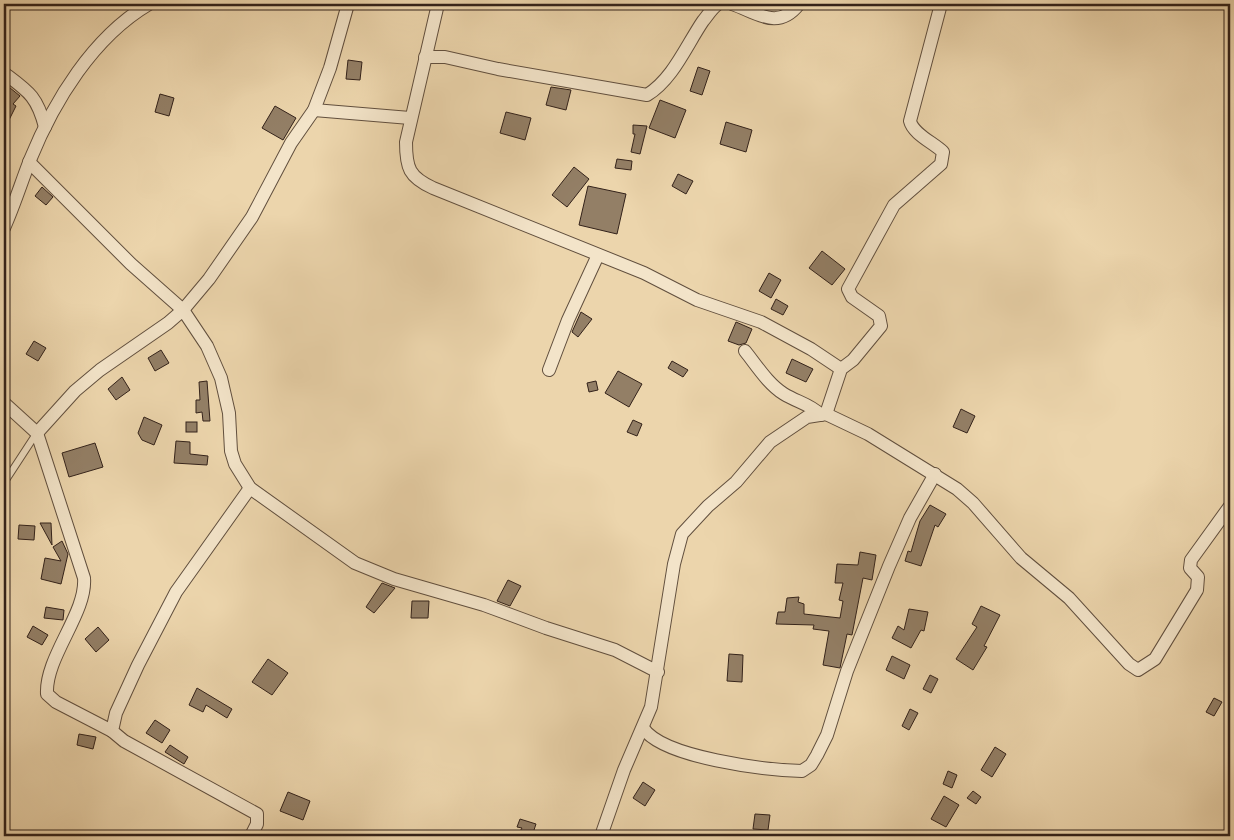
<svg xmlns="http://www.w3.org/2000/svg" width="1234" height="840" viewBox="0 0 1234 840" font-family="Cardo,serif">
	<style>
		.building { fill: #937f66; stroke: #33221a }
		.lines { fill: none; stroke-linecap: round; stroke-linejoin: round }
		.lane-casing { stroke: #614f3e; stroke-width: 8 }
		.street-casing { stroke: #614f3e; stroke-width: 14 }
		.lane { stroke: #f3e4c9; stroke-width: 6 }
		.street { stroke: #f3e4c9; stroke-width: 12 }
	</style>
	<rect width="100%" height="100%" fill="#ecd5ac"/>
	<filter id="stains"><feTurbulence type="fractalNoise" baseFrequency=".004" numOctaves="4"/><feColorMatrix values="0 0 0 0 .2 0 0 0 0 .09 0 0 0 0 .02 0 0 0 .5 -.17"/></filter>
	<radialGradient id="worn" r=".72"><stop offset=".6" stop-color="#630" stop-opacity="0"/><stop offset="1" stop-color="#630" stop-opacity=".3"/></radialGradient>
	<!-- building -->
	<g class="building">
		<path d="M348 60 362 62 360 80 346 79Z"/>
		<path d="M698 67 710 71 702 95 690 91Z"/>
		<path d="M4 83 20 96 13 104 16 106 4 130Z"/>
		<path d="M551 87 571 90 566 110 546 105Z"/>
		<path d="M160 94 174 98 169 116 155 112Z"/>
		<path d="M660 100 686 110 675 138 649 128Z"/>
		<path d="M275 106 296 118 283 140 262 128Z"/>
		<path d="M506 112 531 118 525 140 500 133Z"/>
		<path d="M726 122 752 130 746 152 720 144Z"/>
		<path d="M633 125 647 126 640 154 631 152 635 134H633Z"/>
		<path d="M617 159 632 161 631 170 615 168Z"/>
		<path d="M574 167 589 179 567 207 552 195Z"/>
		<path d="M678 174 693 181 686 194 672 186Z"/>
		<path d="M588 186 626 194 617 234 579 225Z"/>
		<path d="M42 187 53 197 46 205 35 196Z"/>
		<path d="M822 251 845 269 832 285 809 268Z"/>
		<path d="M769 273 781 280 771 298 759 291Z"/>
		<path d="M776 299 788 306 783 315 771 309Z"/>
		<path d="M581 312 592 319 578 337 572 332Z"/>
		<path d="M736 322 752 329 746 343 739 345 728 341Z"/>
		<path d="M34 341 46 348 38 361 26 354Z"/>
		<path d="M161 350 169 363 155 371 148 358Z"/>
		<path d="M792 359 813 369 806 382 786 373Z"/>
		<path d="M672 361 688 370 683 377 668 368Z"/>
		<path d="M618 371 642 384 629 407 605 393Z"/>
		<path d="M122 377 130 390 116 400 108 389Z"/>
		<path d="M207 381 210 421H203L202 412 196 413V400H200L199 382Z"/>
		<path d="M596 381 598 390 589 392 587 383Z"/>
		<path d="M961 409 975 416 967 433 953 427Z"/>
		<path d="M144 417 162 425 154 445 142 440 138 433Z"/>
		<path d="M633 420 642 424 637 436 627 432Z"/>
		<rect x="186" y="422" width="11" height="10"/>
		<path d="M176 441 190 442V454L208 456 207 465 174 463Z"/>
		<path d="M95 443 103 467 69 477 62 453Z"/>
		<path d="M930 505 946 514 938 527 935 525 921 566 905 561 908 551 911 552 920 521Z"/>
		<path d="M40 523H51L52 545Z"/>
		<path d="M19 525 35 526 34 540 18 539Z"/>
		<path d="M62 541 68 554 61 584 41 579 45 558 61 561 53 547Z"/>
		<path d="M860 552 876 555 872 580 863 578 852 635 847 634 840 668 823 665 829 631 813 629 814 625 776 624 778 612H785L787 598 799 597 798 602 804 604V614L840 618 843 601 839 600 843 583H835L837 564 858 565Z"/>
		<path d="M508 580 521 586 510 606 497 601Z"/>
		<path d="M382 583 395 588 374 613 366 607Z"/>
		<path d="M412 601H429L428 618H411Z"/>
		<path d="M981 606 1000 615 984 646 987 647 973 670 956 659 977 627 972 624Z"/>
		<path d="M46 607 64 610 63 620 44 618Z"/>
		<path d="M909 609 928 612 924 631 921 630 911 648 892 638 898 626 904 630Z"/>
		<path d="M33 626 48 635 42 645 27 637Z"/>
		<path d="M98 627 109 640 96 652 85 639Z"/>
		<path d="M729 654 743 655 742 682 727 681Z"/>
		<path d="M892 656 910 665 904 679 886 670Z"/>
		<path d="M268 659 288 673 272 695 252 682Z"/>
		<path d="M930 675 938 679 931 693 923 689Z"/>
		<path d="M197 688 232 709 227 718 206 705 203 712 189 705Z"/>
		<path d="M1214 698 1222 702 1214 716 1206 712Z"/>
		<path d="M910 709 918 713 909 730 902 726Z"/>
		<path d="M155 720 170 730 162 743 146 733Z"/>
		<path d="M79 734 96 737 93 749 77 745Z"/>
		<path d="M170 745 188 757 184 764 165 752Z"/>
		<path d="M995 747 1006 754 992 777 981 770Z"/>
		<path d="M948 771 957 775 952 788 943 784Z"/>
		<path d="M643 782 655 790 645 806 633 798Z"/>
		<path d="M973 791 981 797 976 804 967 798Z"/>
		<path d="M288 792 310 801 303 820 280 811Z"/>
		<path d="M944 796 959 805 946 827 931 819Z"/>
		<path d="M755 814 770 815 768 830 753 829Z"/>
		<path d="M520 819 536 824 532 836H517L522 828 517 827Z"/>
	</g>
	<g class="lines">
		<defs>
			<path id="lane" d="M4 483 36 434"/>
			<g id="street">
				<path d="M438 4 406 142C406 168 409 177 433 188L644 273 697 300 761 322 811 349 841 369"/>
				<path d="M732 4C758 13 778 31 799 4"/>
				<path d="M425 57H445L498 69 647 95C673 79 686 46 703 21 708 15 712 8 718 4"/>
				<path d="M4 73C28 91 37 96 45 127"/>
				<path d="M314 110 410 118"/>
				<path d="M29 162 131 264 183 310 207 346 221 378 229 413 231 451 235 464 250 488 355 563 394 579 484 605 546 628 615 650 658 672"/>
				<path d="M4 228C14 206 21 183 30 160 54 101 93 37 149 4"/>
				<path d="M745 351C757 366 768 384 784 394 797 402 810 404 821 415"/>
				<path d="M549 370 568 320 598 255"/>
				<path d="M4 403 37 433 84 578C87 613 45 657 47 694L56 702 112 731"/>
				<path d="M826 414 868 434 957 489 973 503 1021 558 1069 598 1129 664 1138 670 1155 659 1197 590 1198 577 1190 568 1191 560 1230 506"/>
				<path d="M37 433 75 391 100 370 168 323 183 310 209 279 252 217 291 143 314 110 330 68 348 4"/>
				<path d="M250 488 176 592 138 665 116 713 112 731 124 741 257 814V824L251 836"/>
				<path d="M643 728C663 758 766 770 802 771L811 765 817 755 827 735 847 671 889 566 910 518 935 474"/>
				<path d="M601 836 624 770 651 707 674 564 682 534 708 506 736 482 770 442 807 417 826 414 841 369 853 360 881 326 879 316 852 297 848 289 894 205 941 164 943 152C934 143 913 134 910 121L941 4"/>
			</g>
		</defs>
		<!-- lane casing -->
		<use href="#lane" class="lane-casing"/>
		<!-- street casing -->
		<use href="#street" class="street-casing"/>
		<!-- lane -->
		<use href="#lane" class="lane"/>
		<!-- street -->
		<use href="#street" class="street"/>
	</g>
	<!-- margin -->
	<rect width="1234" height="840" fill="none" stroke="#ecd5ac" stroke-width="20"/>
	<rect x="5" y="5" width="1224" height="830" fill="none" stroke="#33221a" stroke-width="2.5"/>
	<rect x="10" y="10" width="1214" height="820" fill="none" stroke="#33221a"/>
	<rect width="100%" height="100%" filter="url(#stains)"/>
	<rect width="100%" height="100%" fill="url(#worn)"/>
</svg>
